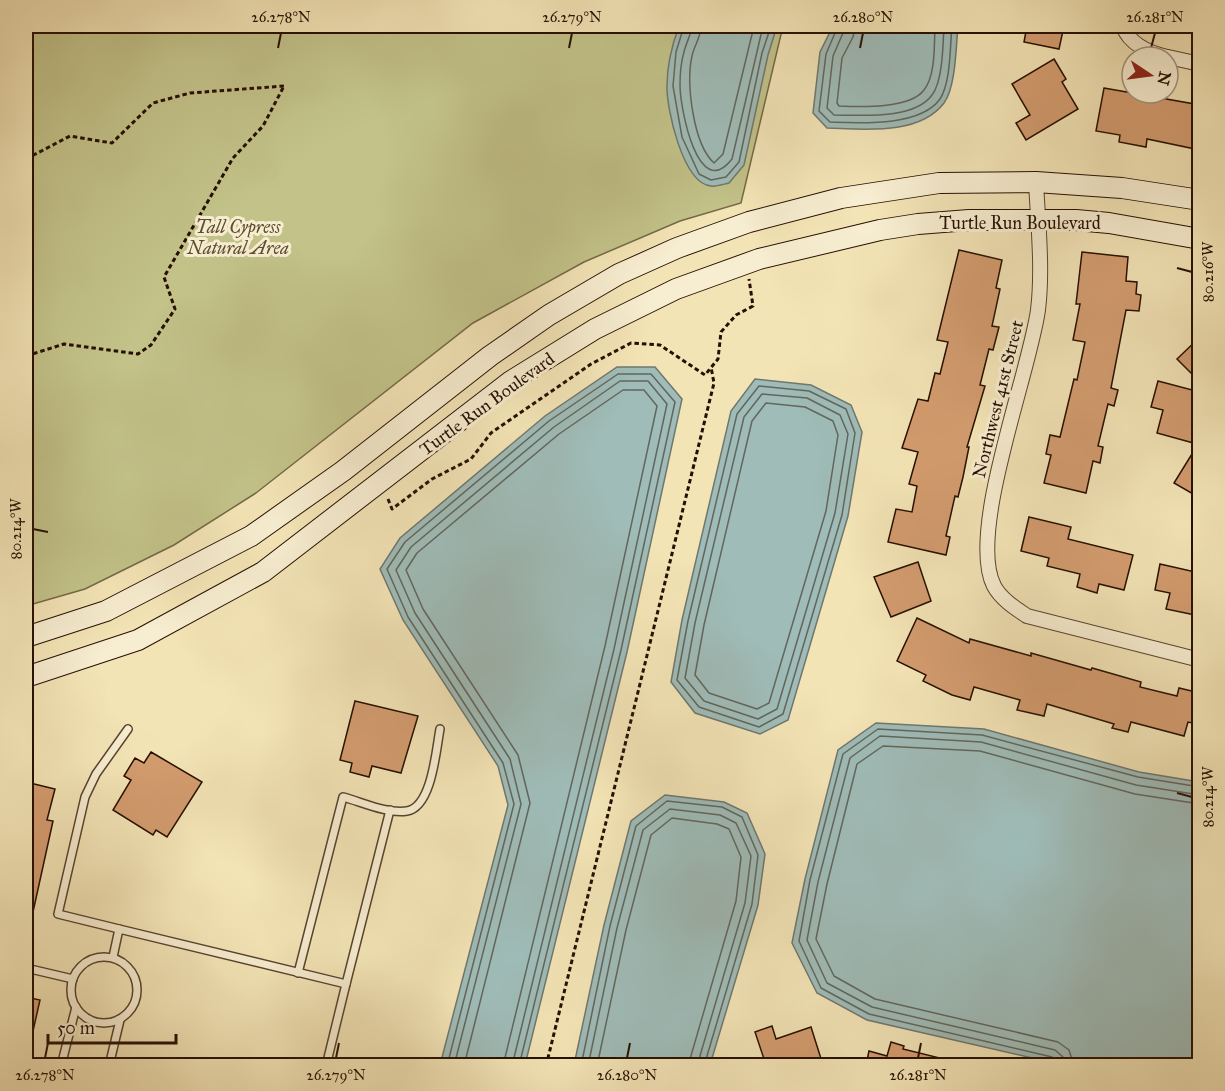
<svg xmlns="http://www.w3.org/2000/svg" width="1225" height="1091" viewBox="0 0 1225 1091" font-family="'IM FELL Great Primer',serif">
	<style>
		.green { fill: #c2c289; stroke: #746846; stroke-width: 1.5 }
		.water { fill: #9fbcb8; stroke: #6f776f; stroke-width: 1.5 }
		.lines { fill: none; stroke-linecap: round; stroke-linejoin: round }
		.shore { stroke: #62665d; stroke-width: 1.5 }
		.building { fill: #d39c6f; stroke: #260f02; stroke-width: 1.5 }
		.lane-casing { stroke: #59442f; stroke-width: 10 }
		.street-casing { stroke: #59442f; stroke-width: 16 }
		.secondary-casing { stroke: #260f02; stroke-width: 22 }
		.path { stroke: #260f02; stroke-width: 3; stroke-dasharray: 4.5 3; stroke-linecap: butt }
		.lane { stroke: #f7edd0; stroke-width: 7 }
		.street { stroke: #f7edd0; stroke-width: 14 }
		.secondary { stroke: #f7edd0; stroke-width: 20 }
		.ticks { fill: none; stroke: #260f02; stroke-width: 2 }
		.labels { text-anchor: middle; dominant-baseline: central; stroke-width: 6; stroke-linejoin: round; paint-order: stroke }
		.street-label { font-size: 18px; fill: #260f02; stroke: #f7edd0 }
		.park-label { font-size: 18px; font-style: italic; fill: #5d4e31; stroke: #f7edd0 }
		.neatline { fill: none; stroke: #260f02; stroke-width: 2 }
		.ticks-label { font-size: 15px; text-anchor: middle; fill: #260f02 }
	</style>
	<rect width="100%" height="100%" fill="#f3e4b6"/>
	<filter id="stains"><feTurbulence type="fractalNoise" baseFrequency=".00333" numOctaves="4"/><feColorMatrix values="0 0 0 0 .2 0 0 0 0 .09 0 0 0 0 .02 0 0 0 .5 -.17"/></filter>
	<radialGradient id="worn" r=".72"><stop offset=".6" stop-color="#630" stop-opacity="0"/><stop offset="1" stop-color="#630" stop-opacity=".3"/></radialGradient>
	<!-- green -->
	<path class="green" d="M26 26H783L741 203 680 221 584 262 473 323 256 493 174 545 85 589 26 606Z"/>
	<!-- water -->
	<g class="water">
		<path d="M679 26H777L768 55 744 165 729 183C724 184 716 187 711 186 683 184 666 108 667 85 667 63 672 45 679 26Z"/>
		<path d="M833 26H958C956 45 956 87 944 103 919 136 863 129 827 128L813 113 820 52Z"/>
		<path d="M617 367H655L682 399 627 652 525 1065H440L508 805 498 766 403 620 380 569 400 538 545 416Z"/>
		<path d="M755 379 811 385 851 405 862 432 848 516 788 720 760 734 695 713 671 682 682 620 731 411Z"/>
		<path d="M876 723 984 729 1139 772 1199 782V1065H1063L867 1020 817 993 792 943 805 879 838 750Z"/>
		<path d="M665 795 724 802 747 813 765 854 758 905 710 1065H574L604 925 631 821Z"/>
	</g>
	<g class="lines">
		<!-- shore -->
		<g class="shore">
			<path d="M684 26 676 52 673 86 682 137 699 174 711 180 726 177 739 162 762 53 771 26"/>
			<path d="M692 26C691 35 686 43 684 52 681 62 680 75 680 85 680 108 698 203 732 159L763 26"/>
			<path d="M701 26C701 37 694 46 692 56 686 83 693 144 714 163L723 154 754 26"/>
			<path d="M838 26 826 54 819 111 830 122C860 123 920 127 940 99 951 82 950 45 952 26"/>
			<path d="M846 26 833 56 827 108 834 115C861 115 914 120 932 95 943 81 943 43 944 26"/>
			<path d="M855 26 853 37 842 58 837 103 839 106C861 107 910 109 924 90 936 75 934 44 935 26"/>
			<path d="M759 386 809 391 846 409 855 433 842 515 783 714 759 727 699 707 677 680 688 621 737 414Z"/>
			<path d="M762 394 807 398 840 415 848 434 835 513 777 709 758 719 704 701 685 678 695 623 744 417Z"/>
			<path d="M766 403 805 407 833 421 838 435 826 511 769 703 757 709 709 693 695 675 704 625 752 421Z"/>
			<path d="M447 1066 514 804 503 763 408 617 387 569 405 542 549 421 618 374H651L675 402 621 650 519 1066"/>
			<path d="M454 1066 521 804 510 759 415 613 396 570 411 547 554 427 620 381H648L667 404 614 649 512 1066"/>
			<path d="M464 1066 530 803 518 755 423 609 406 570 417 553 559 434 623 390H644L657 406 605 646 503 1066"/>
			<path d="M581 1066 610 926 636 826 667 801 722 807 742 817 758 855 752 904 704 1066"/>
			<path d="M588 1066 617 928 643 830 670 809 720 815 736 823 751 856 745 903 697 1066"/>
			<path d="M597 1066 626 930 651 835 672 818 717 824 729 829 741 857 736 901 688 1066"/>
			<path d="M1057 1066 1052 1057 869 1014 821 988 799 941 810 880 843 754 878 729 982 735 1138 777 1200 787"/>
			<path d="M1065 1066 1063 1057 1055 1050 872 1007 827 983 807 940 818 882 850 758 880 736 981 742 1136 785 1200 795"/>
			<path d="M1074 1066 1069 1050 1058 1042 875 999 834 976 816 939 827 884 857 764 883 746 980 751 1135 794 1200 804"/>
		</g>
	</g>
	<!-- building -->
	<g class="building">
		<path d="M1027 26H1064L1059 49 1024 42Z"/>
		<path d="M1054 59 1066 79 1062 82 1078 109 1026 140 1016 123 1030 115 1012 84Z"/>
		<path d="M1104 88 1200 105V150L1147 139 1146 147 1119 142 1120 135 1096 131Z"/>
		<path d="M959 250 1002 260 996 288 1000 289 992 326 999 327 993 350 989 349 980 385 985 386 967 447H969L963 477 958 497 955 496 946 536 950 537 946 555 888 542 896 509 912 512 917 486 909 484 918 452 902 448 918 399 928 401 935 373 940 374 948 342 937 340Z"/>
		<path d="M1082 252 1128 257 1126 281 1137 282 1136 294 1141 295 1139 311 1126 310 1111 388 1118 390 1114 406 1108 404 1098 446 1103 447 1100 463 1093 461 1086 493 1044 483 1051 455 1046 454 1050 435 1060 437 1074 379 1077 380 1085 342 1073 340 1080 304H1076Z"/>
		<path d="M1200 337V382L1177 359Z"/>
		<path d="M1158 381 1200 392 1197 444 1157 433 1163 410 1151 407Z"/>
		<path d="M1200 441V498L1174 483Z"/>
		<path d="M1029 517 1071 527 1068 539 1133 555 1124 590 1099 584 1097 593 1077 587 1080 574 1047 566 1049 558 1021 551Z"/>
		<path d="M918 562 931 601 891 617 874 577Z"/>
		<path d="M1160 564 1200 573V616L1166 609 1170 593 1155 590Z"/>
		<path d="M917 618 969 643 970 639 1031 656V653L1091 670 1092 668 1141 682 1140 687 1177 696 1179 688 1200 693 1198 724 1188 722 1184 736 1131 722 1128 732 1112 728 1114 724 1047 704 1044 716 1017 710 1020 700 974 687 970 700 952 695 923 681 926 675 897 661Z"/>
		<path d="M355 701 418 716 401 773 372 766 369 777 350 772 352 763 340 760Z"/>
		<path d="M151 752 202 782 167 837 156 830 153 835 113 810 131 780 124 776 135 758 144 763Z"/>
		<path d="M26 782 55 789 47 820 53 821 31 921 26 920Z"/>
		<path d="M26 997 40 1000 31 1040 26 1039Z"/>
		<path d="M772 1026 776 1039 811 1027 823 1065H766L755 1032Z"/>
		<path d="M891 1042 904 1046 903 1049 948 1060V1065H866L869 1051 887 1056Z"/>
	</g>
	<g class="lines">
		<defs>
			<g id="lane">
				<path d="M119 929 58 914 85 797 96 774 128 729"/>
				<circle cx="104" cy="990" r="33"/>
				<path d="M113 957 119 929 346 984 326 1066"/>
				<path d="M26 968 73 979"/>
				<path d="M298 973 343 797C362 802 387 814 407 811 432 807 436 750 440 729"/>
				<path d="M346 984 390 810"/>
				<path d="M61 1066 76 1007"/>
				<path d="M109 1066 120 1020"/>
			</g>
			<g id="street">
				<path d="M1123 26C1129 44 1150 53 1167 57"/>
				<path d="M1168 57 1200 64"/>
				<path d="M1036 182C1038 223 1043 269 1038 310 1029 375 967 533 994 586 1001 599 1015 608 1027 616L1200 660"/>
			</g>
			<g id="secondary">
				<path d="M26 637 106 611 251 536 343 471 490 356 549 315 619 274 677 248 749 222 841 198 939 183 1036 182 1122 188 1200 200"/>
				<path d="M26 677 138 640 263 572 511 381 595 329 676 289 759 259 880 230 918 224 969 220H1076L1109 223 1200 239"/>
			</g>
		</defs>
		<!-- lane casing -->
		<use href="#lane" class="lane-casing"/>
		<!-- street casing -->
		<use href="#street" class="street-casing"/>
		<!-- secondary casing -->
		<use href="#secondary" class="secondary-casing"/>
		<!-- path -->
		<g class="path">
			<path d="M26 159 70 136 112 143 153 103 190 93 284 86"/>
			<path d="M26 356 64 344 138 354 151 345 175 309 164 277 233 158 263 126 284 86"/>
			<path d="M388 499 392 509 432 479 471 459 491 433 591 364 631 343 660 345 705 375 718 359 721 332 736 315 753 306 749 279"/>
			<path d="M546 1066 714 383 711 367"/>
		</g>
		<!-- lane -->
		<use href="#lane" class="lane"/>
		<!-- street -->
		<use href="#street" class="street"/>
		<!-- secondary -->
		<use href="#secondary" class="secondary"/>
	</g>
	<!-- ticks -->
	<path class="ticks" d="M278 48 281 33M569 48 572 33M860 48 863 33M1151 48 1155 33M1177 268 1192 272M33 529 48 532M1177 793 1192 797M45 1058 48 1043M336 1058 339 1043M627 1058 630 1043M918 1058 921 1043"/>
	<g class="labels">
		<!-- street labels -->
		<g class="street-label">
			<text x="1020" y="223">Turtle Run Boulevard</text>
			<text transform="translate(998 399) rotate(-76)">Northwest 41st Street</text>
			<text transform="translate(487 404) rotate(-36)">Turtle Run Boulevard</text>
		</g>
		<!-- park labels -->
		<g class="park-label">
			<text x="238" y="227">Tall Cypress<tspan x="238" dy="21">Natural Area</tspan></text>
		</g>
	</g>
	<!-- margin -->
	<rect width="1225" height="1091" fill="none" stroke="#f3e4b6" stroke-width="66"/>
	<!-- north arrow -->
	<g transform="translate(1150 75) rotate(103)"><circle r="28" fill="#f7edd0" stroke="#a3947e" stroke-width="1.5"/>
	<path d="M0-4.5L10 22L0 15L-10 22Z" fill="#8f2418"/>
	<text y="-9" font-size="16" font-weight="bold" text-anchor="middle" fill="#260f02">N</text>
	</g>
	<!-- scale -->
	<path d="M48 1034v9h128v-9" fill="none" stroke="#260f02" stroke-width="3"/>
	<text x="57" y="1034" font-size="18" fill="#260f02" stroke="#f7edd0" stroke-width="4.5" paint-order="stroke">50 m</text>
	<rect x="33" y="33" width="1159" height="1025" class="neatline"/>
	<g class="ticks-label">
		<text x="281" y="22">26.278°N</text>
		<text x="572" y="22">26.279°N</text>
		<text x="863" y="22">26.280°N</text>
		<text x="1155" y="22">26.281°N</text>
		<text transform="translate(1208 272) rotate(-90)" y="5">80.216°W</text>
		<text transform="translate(16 529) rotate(-90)" y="5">80.214°W</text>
		<text transform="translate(1208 797) rotate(-90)" y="5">80.214°W</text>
		<text x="45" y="1080">26.278°N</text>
		<text x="336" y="1080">26.279°N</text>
		<text x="627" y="1080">26.280°N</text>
		<text x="918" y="1080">26.281°N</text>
	</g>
	<rect width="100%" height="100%" filter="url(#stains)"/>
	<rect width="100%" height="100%" fill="url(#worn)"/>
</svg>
